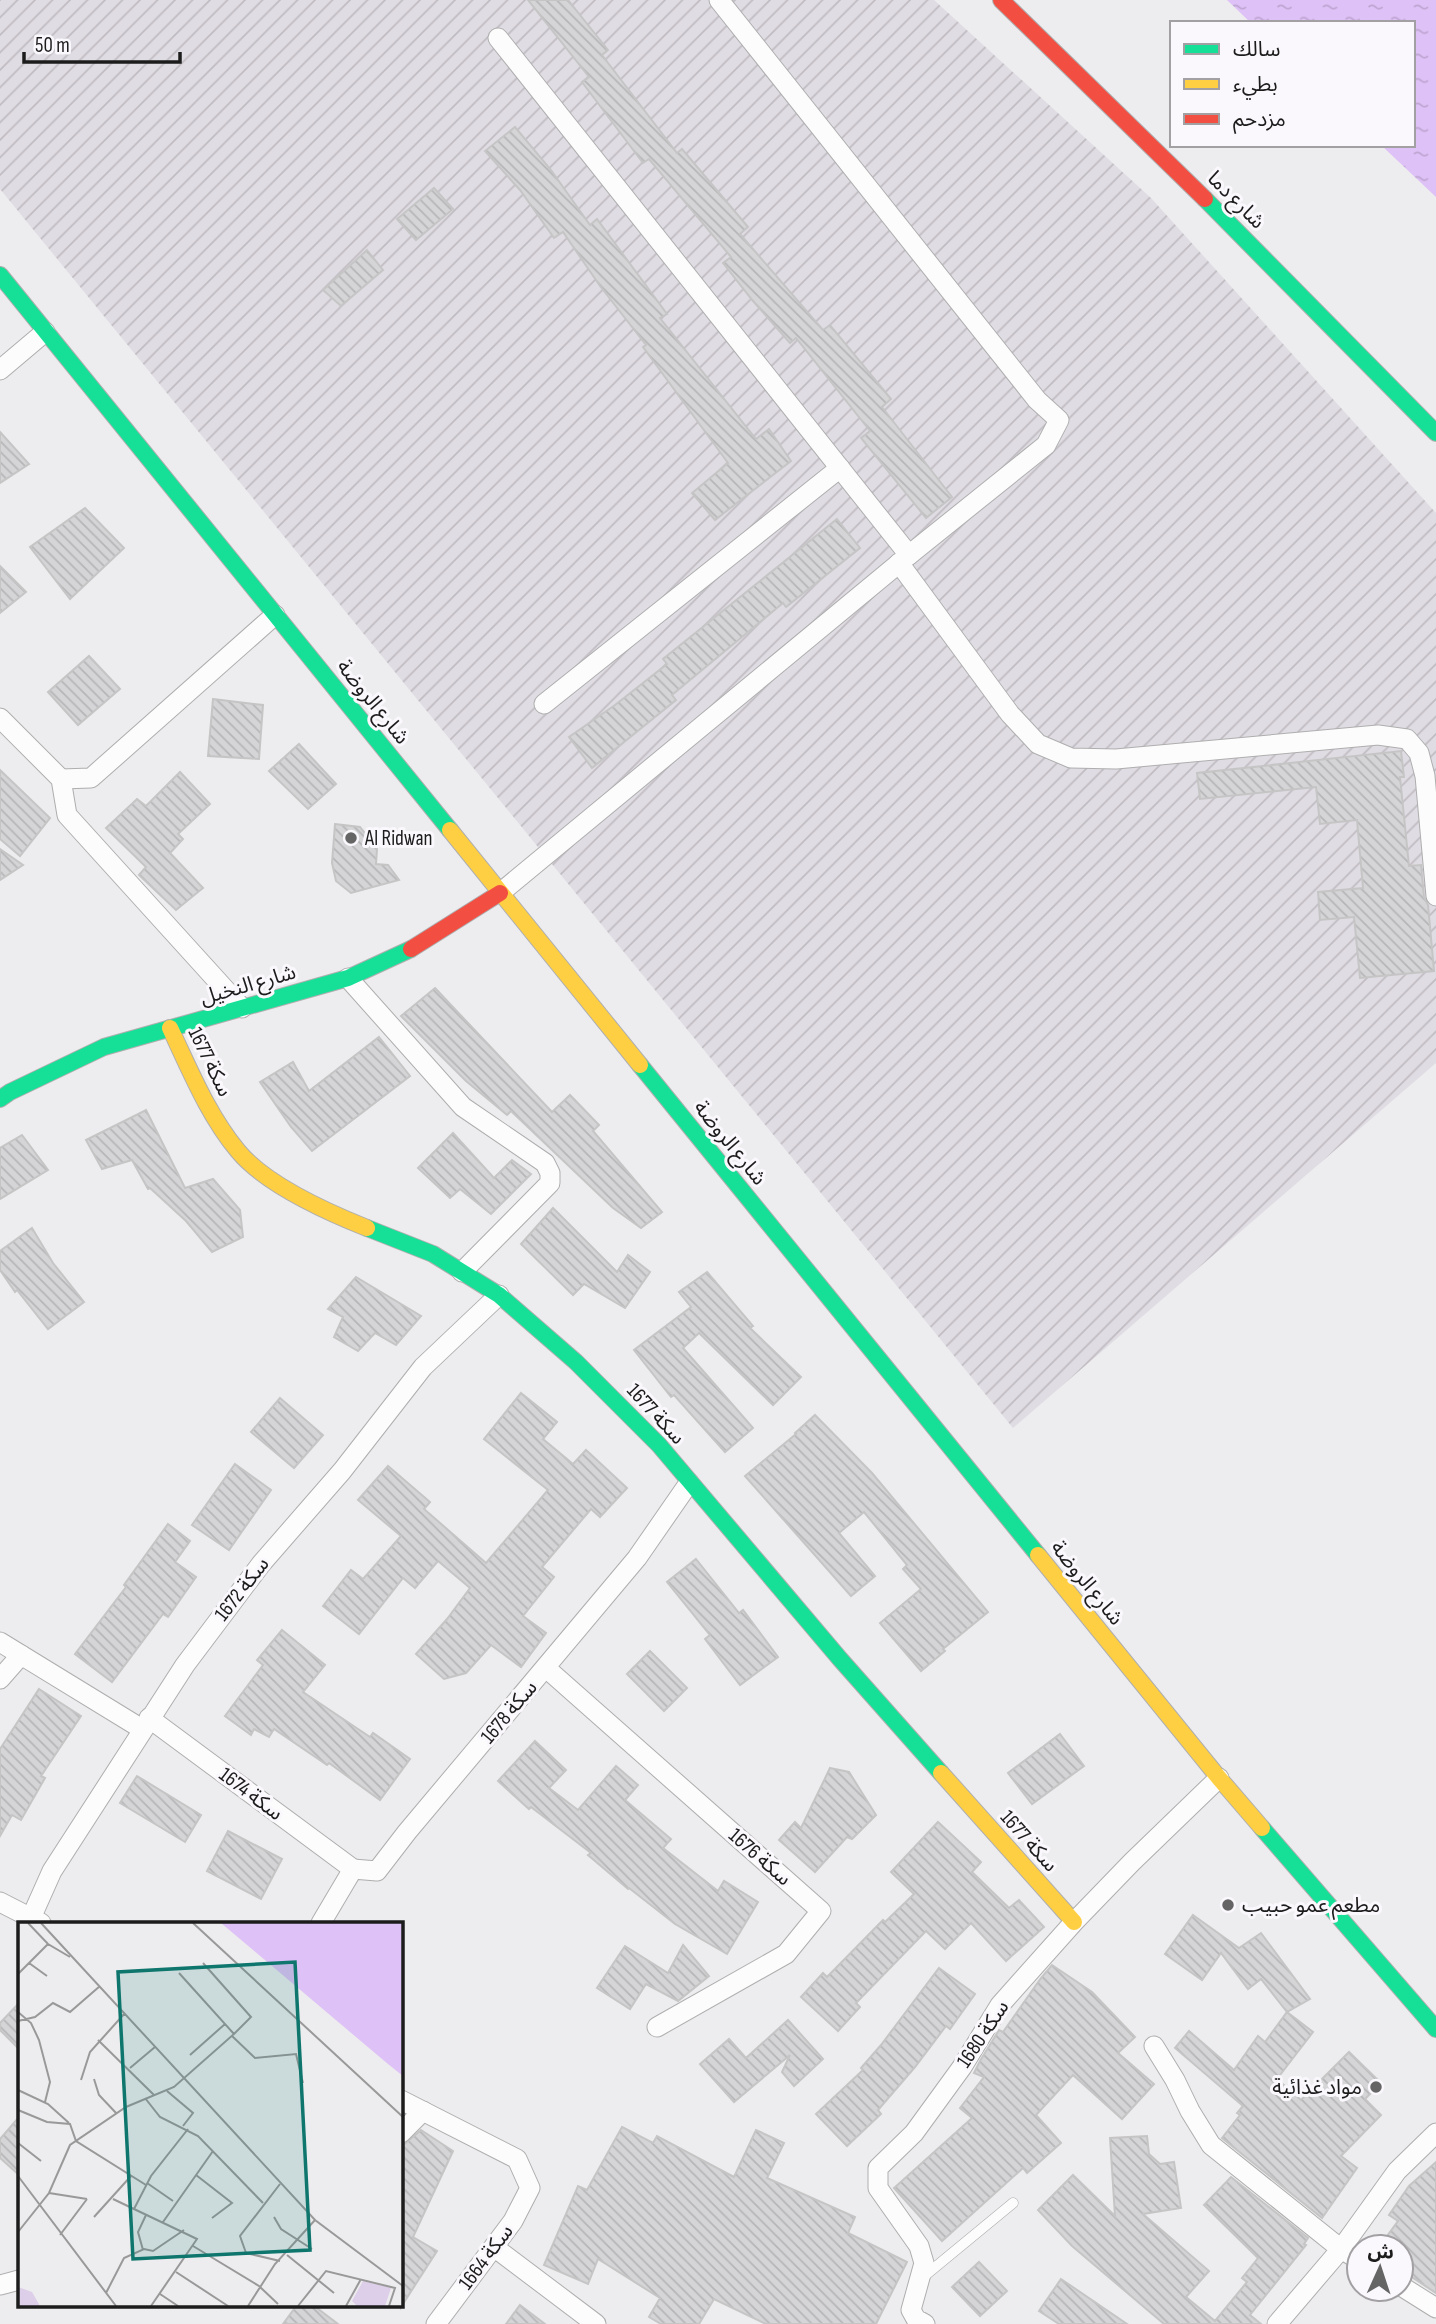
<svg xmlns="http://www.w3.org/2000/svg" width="1436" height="2324" viewBox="0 0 1436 2324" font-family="'Sofia Sans Condensed','Noto Sans Arabic',sans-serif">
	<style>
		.industrial { fill: url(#industrial-furrows) }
		.water { fill: url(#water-ripples) }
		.building { fill: url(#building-back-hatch); stroke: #c6c5c6; stroke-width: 2 }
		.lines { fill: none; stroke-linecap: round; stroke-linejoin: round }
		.lane-casing { stroke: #afaeaf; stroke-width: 11 }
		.street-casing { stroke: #afaeaf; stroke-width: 21 }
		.fast-casing { stroke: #afaeaf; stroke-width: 18 }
		.slow-casing { stroke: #afaeaf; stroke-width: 18 }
		.jam-casing { stroke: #afaeaf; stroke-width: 18 }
		.lane { stroke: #fcfcfc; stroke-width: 10 }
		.street { stroke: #fcfcfc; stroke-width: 19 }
		.fast { stroke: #16e098; stroke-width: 16 }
		.slow { stroke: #ffcf43; stroke-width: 16 }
		.jam { stroke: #f24e42; stroke-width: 16 }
		.poi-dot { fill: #666566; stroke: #faf8fc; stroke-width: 2.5 }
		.labels { text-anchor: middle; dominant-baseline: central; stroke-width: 6; stroke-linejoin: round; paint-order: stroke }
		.street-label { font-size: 21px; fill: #1d1c1d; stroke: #faf8fc }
		.poi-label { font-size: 21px; fill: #1d1c1d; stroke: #faf8fc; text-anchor: start }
		.inset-road { fill: none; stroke: #9a999a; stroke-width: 2 }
		.view { fill: #0f766e; fill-opacity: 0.15; stroke: #0f766e; stroke-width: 3.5 }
		.inset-edge { fill: none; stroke: #1d1c1d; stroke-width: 3.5 }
	</style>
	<defs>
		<pattern id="industrial-furrows" width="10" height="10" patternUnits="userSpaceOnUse" patternTransform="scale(1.75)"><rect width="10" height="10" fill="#e0dce3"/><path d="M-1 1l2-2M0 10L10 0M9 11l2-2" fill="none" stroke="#c0bcc2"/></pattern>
		<pattern id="water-ripples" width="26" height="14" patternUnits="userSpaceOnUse" patternTransform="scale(1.75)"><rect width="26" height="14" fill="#dec1f6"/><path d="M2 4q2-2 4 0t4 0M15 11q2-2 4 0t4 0" fill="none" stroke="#bea5d2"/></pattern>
		<pattern id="building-back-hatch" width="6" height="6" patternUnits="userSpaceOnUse" patternTransform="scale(1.75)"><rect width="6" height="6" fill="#d5d4d6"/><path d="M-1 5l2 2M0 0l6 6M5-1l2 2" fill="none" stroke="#b6b5b7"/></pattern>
	</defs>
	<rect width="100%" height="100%" fill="#edecee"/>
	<!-- industrial -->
	<path class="industrial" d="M0 0H934L1151 198 1436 513V1063L1013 1428 0 189Z"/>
	<!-- water -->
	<path class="water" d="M1227 0H1436V197L1381 145H1413V23H1251Z"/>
	<!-- building -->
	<g class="building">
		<path d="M528 0H568L608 50 602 55 677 153 682 149 748 227 740 234 823 330 830 325 891 399 882 407 952 497 926 518 861 438 870 431 796 338 790 343 753 301 723 263 731 257 649 159 643 163 582 82 589 77Z"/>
		<path d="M515 127 551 170 590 225 597 219 667 314 660 318 756 439 769 429 791 461 715 520 692 493 728 463 643 347 646 345 600 286 563 232 554 238 520 190 485 151Z"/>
		<path d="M434 188 453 209 416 240 397 219Z"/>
		<path d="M367 250 383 270 341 306 323 290Z"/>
		<path d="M0 432 29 464 0 483Z"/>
		<path d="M85 508 124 548 70 599 30 547Z"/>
		<path d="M837 519 860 548 786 607 783 603 672 695 676 700 592 768 569 737 615 705 667 664 663 659Z"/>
		<path d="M0 566 26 592 0 613Z"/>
		<path d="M89 656 120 689 78 725 48 692Z"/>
		<path d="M213 699 263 705 259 759 208 756Z"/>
		<path d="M299 744 336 784 308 809 269 771Z"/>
		<path d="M1401 751 1404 777H1400L1409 866 1421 865 1424 897 1428 905 1434 971 1360 978 1354 917 1320 920 1318 892 1363 888 1357 820 1320 824 1316 787 1200 799 1197 773Z"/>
		<path d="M0 770 50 818 20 856 0 839Z"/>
		<path d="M180 772 210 804 178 834 183 839 170 853 203 888 176 910 139 875 146 867 106 828 137 799 146 806Z"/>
		<path d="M335 824 360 827 377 849 376 864 388 865 399 880 351 893 336 881 332 863Z"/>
		<path d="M0 849 23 865 0 880Z"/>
		<path d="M435 988 552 1112 570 1095 599 1125 593 1131 662 1212 641 1228 613 1208 511 1111 507 1115 466 1081 401 1016Z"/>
		<path d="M379 1037 410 1076 312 1151 291 1127 260 1082 293 1062 309 1091Z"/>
		<path d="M146 1110 185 1188 213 1179 240 1210 243 1237 212 1252 186 1221 150 1188 148 1189 132 1160 102 1169 86 1140Z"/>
		<path d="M453 1133 494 1178 512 1160 531 1174 491 1214 460 1189 450 1198 418 1168Z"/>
		<path d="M22 1135 48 1170 0 1199V1148Z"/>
		<path d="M553 1208 617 1272 628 1255 650 1272 625 1308 584 1284 573 1295 521 1244Z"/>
		<path d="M32 1228 53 1263 84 1302 48 1329 17 1290 15 1292 0 1270V1251Z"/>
		<path d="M707 1272 753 1326 750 1328 801 1377 773 1405 699 1333 683 1348 753 1428 725 1452 674 1395 671 1397 634 1350 691 1307 679 1292Z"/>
		<path d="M356 1277 421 1316 396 1345 375 1333 358 1351 334 1337 343 1317 328 1309Z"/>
		<path d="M521 1393 557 1422 543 1439 573 1464 586 1450 627 1488 600 1517 591 1509 542 1567 554 1577 523 1616 546 1633 521 1667 491 1645 466 1673 444 1679 416 1654 447 1619 470 1588 438 1561 415 1588 403 1578 359 1634 323 1606 351 1570 363 1579 401 1536 358 1500 388 1466 430 1502 424 1509 486 1563 548 1490 484 1439Z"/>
		<path d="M280 1398 323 1435 294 1468 251 1432Z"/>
		<path d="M815 1415 872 1473 988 1612 943 1649 945 1651 921 1671 880 1623 921 1589 903 1569 907 1565 864 1512 839 1533 875 1576 851 1596 745 1476 796 1434 795 1433Z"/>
		<path d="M235 1464 271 1490 229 1550 192 1525Z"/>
		<path d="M168 1524 190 1541 175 1562 196 1577 168 1617 163 1614 112 1682 75 1654 126 1587 124 1585Z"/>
		<path d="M696 1559 739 1613 743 1610 778 1657 740 1685 705 1639 710 1635 667 1582Z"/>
		<path d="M282 1630 325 1665 303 1692 370 1737 373 1733 410 1759 380 1800 329 1763 327 1765 274 1729 269 1737 254 1729 251 1735 225 1716 263 1665 257 1660Z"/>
		<path d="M650 1651 687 1688 664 1711 627 1674Z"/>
		<path d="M39 1689 81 1716 41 1776 45 1778 21 1820 12 1815 0 1836V1749Z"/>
		<path d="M1060 1734 1084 1766 1032 1804 1008 1773Z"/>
		<path d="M535 1741 566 1770 549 1788 578 1810 616 1766 638 1785 625 1800 671 1839 663 1848 718 1891 724 1881 758 1902 727 1954 675 1924 629 1888 628 1889 588 1855 591 1853 531 1807 529 1809 498 1781Z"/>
		<path d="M830 1768 849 1772 876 1815 852 1839 847 1837 815 1872 779 1840 795 1822 801 1828Z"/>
		<path d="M137 1776 201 1815 185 1842 120 1803Z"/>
		<path d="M938 1822 981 1862 972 1872 1009 1908 1019 1900 1044 1927 1006 1961 971 1923 945 1949 926 1931 856 2003 860 2007 838 2031 801 1997 823 1973 827 1977 883 1920 885 1922 914 1894 891 1872Z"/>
		<path d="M228 1831 282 1859 261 1899 207 1871Z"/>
		<path d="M1193 1915 1239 1948 1261 1933 1310 1999 1287 2012 1261 1979 1248 1989 1221 1953 1202 1980 1165 1954Z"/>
		<path d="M683 1945 709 1976 678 2001 646 1984 630 2009 597 1988 625 1946 668 1973Z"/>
		<path d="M1052 1965 1092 1992 1135 2037 1118 2053 1154 2084 1122 2119 1073 2075 1036 2115 1061 2143 1027 2173 1023 2168 942 2241 894 2188 972 2118 960 2108 984 2077 974 2073 980 2061 999 2030 1003 2032 1041 1978Z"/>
		<path d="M939 1968 975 1994 950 2029 946 2026 915 2067 878 2110 881 2114 847 2146 816 2114 863 2070 861 2068 881 2045Z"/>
		<path d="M19 2003V2049L0 2030V2023Z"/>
		<path d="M1287 2012 1313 2032 1277 2079 1301 2100 1349 2052 1381 2083 1365 2099 1381 2115 1341 2156 1357 2168 1322 2218 1222 2138 1240 2115 1237 2113 1243 2106 1175 2048 1189 2031 1234 2070 1258 2036 1265 2042Z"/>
		<path d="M788 2020 823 2059 794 2086 782 2072 790 2055 734 2102 700 2064 729 2039 746 2058Z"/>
		<path d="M19 2117V2175L0 2158V2139Z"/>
		<path d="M622 2127 653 2143 657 2136 734 2177 756 2130 784 2143 767 2178 855 2217 848 2233 907 2262 876 2324H766L714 2299 699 2324H661L649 2317 660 2298 598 2259 588 2284 544 2265 578 2186 587 2190Z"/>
		<path d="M421 2130 453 2151 413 2237 437 2251 401 2307V2147Z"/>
		<path d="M1147 2136 1149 2154 1160 2164 1174 2162 1181 2208 1143 2214 1209 2271 1186 2297 1215 2321 1247 2282 1242 2278 1258 2258 1204 2205 1231 2177 1308 2238 1304 2244 1306 2245 1250 2315 1261 2324H1164L1072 2246 1038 2210 1073 2175 1115 2216 1110 2138Z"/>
		<path d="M1436 2162V2293L1401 2270V2247H1379L1398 2221 1389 2215 1409 2186Z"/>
		<path d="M979 2262 1007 2291 980 2316 952 2287Z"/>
		<path d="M1061 2279 1127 2324H1059L1039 2311Z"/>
		<path d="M297 2305H313L338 2324H283Z"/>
		<path d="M520 2305 545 2324H506Z"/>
	</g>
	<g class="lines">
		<defs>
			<path id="lane" d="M922 2278 1013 2203"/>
			<g id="street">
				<path d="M719 0 1037 400 1059 420 1046 445 909 555"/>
				<path d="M498 38 909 555 500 893"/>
				<path d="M0 370 45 332"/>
				<path d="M899 563 1010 714 1038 744 1071 758 1116 759 1378 735 1407 739 1419 753 1425 776 1436 896"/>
				<path d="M544 704 840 468"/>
				<path d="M0 718 61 779 67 815 242 1008"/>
				<path d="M61 779 91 778 275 615"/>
				<path d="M348 978 463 1107 545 1163 550 1173V1183L462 1272"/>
				<path d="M0 1642 142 1729"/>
				<path d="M546 1668 821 1911 786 1954 657 2027"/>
				<path d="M0 1679 21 1655"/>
				<path d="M149 1718 353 1869"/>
				<path d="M0 1902 41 1923"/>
				<path d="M31 1918 52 1871 185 1665 261 1564 342 1471 423 1367 499 1295"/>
				<path d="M321 1923 353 1869 377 1871 407 1832 637 1558 689 1483"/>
				<path d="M1154 2046 1175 2080 1190 2111 1211 2145 1341 2249 1359 2260"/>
				<path d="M401 2100 517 2159 530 2188 513 2221 436 2324"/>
				<path d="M401 2133 423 2111"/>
				<path d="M494 2247 596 2324"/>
				<path d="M0 2285 19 2280"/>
				<path d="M1401 2286 1436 2308"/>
				<path d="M925 2324 916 2319 911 2310 924 2263 919 2246 878 2188V2168L914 2133 962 2067 1000 2005 1074 1922 1132 1862 1219 1778"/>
				<path d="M1277 2324 1341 2249 1397 2171 1436 2133"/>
			</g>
			<g id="fast">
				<path d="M1205 199 1436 433"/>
				<path d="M0 275 450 830"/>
				<path d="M640 1065 1038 1555"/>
				<path d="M0 1099 10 1092 104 1047 348 978 411 949"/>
				<path d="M367 1228 433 1254 499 1295 576 1362 659 1445 840 1659 941 1773"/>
				<path d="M1262 1828 1436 2029"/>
			</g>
			<g id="slow">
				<path d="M450 830 640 1065"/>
				<path d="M170 1028C190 1070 208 1115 238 1151 266 1185 327 1212 367 1228"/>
				<path d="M1038 1555 1219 1778 1262 1828"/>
				<path d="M941 1773 1074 1922"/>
			</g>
			<g id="jam">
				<path d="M1001 0 1205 199"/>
				<path d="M411 949 500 893"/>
			</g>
		</defs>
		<!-- lane casing -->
		<use href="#lane" class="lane-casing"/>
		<!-- street casing -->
		<use href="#street" class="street-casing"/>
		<!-- fast casing -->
		<use href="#fast" class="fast-casing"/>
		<!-- slow casing -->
		<use href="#slow" class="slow-casing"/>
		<!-- jam casing -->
		<use href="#jam" class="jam-casing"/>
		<!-- lane -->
		<use href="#lane" class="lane"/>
		<!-- street -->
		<use href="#street" class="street"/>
		<!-- fast -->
		<use href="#fast" class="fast"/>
		<!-- slow -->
		<use href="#slow" class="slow"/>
		<!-- jam -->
		<use href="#jam" class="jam"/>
	</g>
	<!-- markers -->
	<g class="poi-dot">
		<circle cx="351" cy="838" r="7"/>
		<circle cx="1228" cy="1905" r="7"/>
		<circle cx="1376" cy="2087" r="7"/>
	</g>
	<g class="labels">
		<!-- street labels -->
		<g class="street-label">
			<text transform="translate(1236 200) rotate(45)">شارع دما</text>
			<text transform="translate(373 702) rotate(51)">شارع الروضة</text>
			<text transform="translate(248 985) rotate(-16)">شارع النخيل</text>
			<text transform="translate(210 1062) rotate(64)">سكة 1677</text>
			<text transform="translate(730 1143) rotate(51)">شارع الروضة</text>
			<text transform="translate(656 1414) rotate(47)">سكة 1677</text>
			<text transform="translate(1087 1583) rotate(51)">شارع الروضة</text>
			<text transform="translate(242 1589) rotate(-52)">سكة 1672</text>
			<text transform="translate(509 1712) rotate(-50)">سكة 1678</text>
			<text transform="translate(251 1794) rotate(37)">سكة 1674</text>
			<text transform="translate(1029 1841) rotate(48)">سكة 1677</text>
			<text transform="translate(760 1857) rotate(41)">سكة 1676</text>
			<text transform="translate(983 2034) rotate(-56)">سكة 1680</text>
			<text transform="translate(486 2257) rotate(-53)">سكة 1664</text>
		</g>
		<!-- poi labels -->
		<g class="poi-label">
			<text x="365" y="838">Al Ridwan</text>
			<text x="1242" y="1905">مطعم عمو حبيب</text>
			<text x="1362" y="2087" text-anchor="end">مواد غذائية</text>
		</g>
	</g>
	<!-- overview -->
	<g transform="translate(18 1922)">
		<rect width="385" height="385" fill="#edecee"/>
		<path d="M345 359 373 366 367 384H339L334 379Z" fill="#ddcee9"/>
		<path d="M0 365 14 370 22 384H0Z" fill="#ddcee9"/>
		<path d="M203 1H385V154L370 142Z" fill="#dec1f6"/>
		<path class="inset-road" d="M10 1 30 22 52 35M23 1 297 298 385 364M175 1 385 195M11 41 29 54M185 41 233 95 216 112M0 52 30 22M0 90 13 101 21 118 32 160 27 180M0 99 17 95 35 81 52 90 82 64M214 114 237 136 278 132 285 161M80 118 136 173M172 133 207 102M112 146 137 125M76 157 81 173 99 192M63 158 72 130 107 91M0 168 30 182 51 201M149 169 175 191 165 204M127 176 142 195 180 214 245 281M0 188 29 200 52 202 58 219 128 263M0 221 23 239M178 253 214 281 194 296M0 254 98 384M129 261 155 279M31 271 69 277M95 277 179 317 133 384M116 287 133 254 170 207M76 295 113 254M256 295 263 307 294 327M145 300 195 229M0 310 31 271 52 223 108 185 156 165 216 112 161 51M42 313 69 277M175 324 241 364 260 382M125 328 120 310 128 293M269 333 316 371M262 339 228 331 222 314 262 262M158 350 210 384M88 371 106 336 126 327 135 329 166 308M142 372 160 384M230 384 257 342 297 298M280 384 308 349 377 366 371 384M328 384 343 357"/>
		<path class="view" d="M277 40 292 328 115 337 100 50Z"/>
		<rect width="385" height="385" class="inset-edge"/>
	</g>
	<!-- legend -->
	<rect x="1170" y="21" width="245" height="126" fill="#faf8fc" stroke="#a2a0a3" stroke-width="2"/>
	<rect x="1184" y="44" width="35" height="10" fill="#16e098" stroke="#a2a0a3" stroke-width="2"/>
	<text x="1233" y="56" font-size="21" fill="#1d1c1d">سالك</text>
	<rect x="1184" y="79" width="35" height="10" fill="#ffcf43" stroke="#a2a0a3" stroke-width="2"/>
	<text x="1233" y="91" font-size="21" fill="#1d1c1d">بطيء</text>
	<rect x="1184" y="114" width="35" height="10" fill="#f24e42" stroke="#a2a0a3" stroke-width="2"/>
	<text x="1233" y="126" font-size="21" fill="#1d1c1d">مزدحم</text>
	<!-- north arrow -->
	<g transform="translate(1380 2268) rotate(3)"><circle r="33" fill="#faf8fc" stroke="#a2a0a3" stroke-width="2"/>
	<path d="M0-5L12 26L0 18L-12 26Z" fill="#666566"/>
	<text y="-10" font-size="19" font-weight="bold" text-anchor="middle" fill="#1d1c1d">ش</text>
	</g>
	<!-- scale -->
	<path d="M24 52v10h156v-10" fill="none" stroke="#1d1c1d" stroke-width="3.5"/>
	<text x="35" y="52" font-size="21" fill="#1d1c1d" stroke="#faf8fc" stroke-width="5" paint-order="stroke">50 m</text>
</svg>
